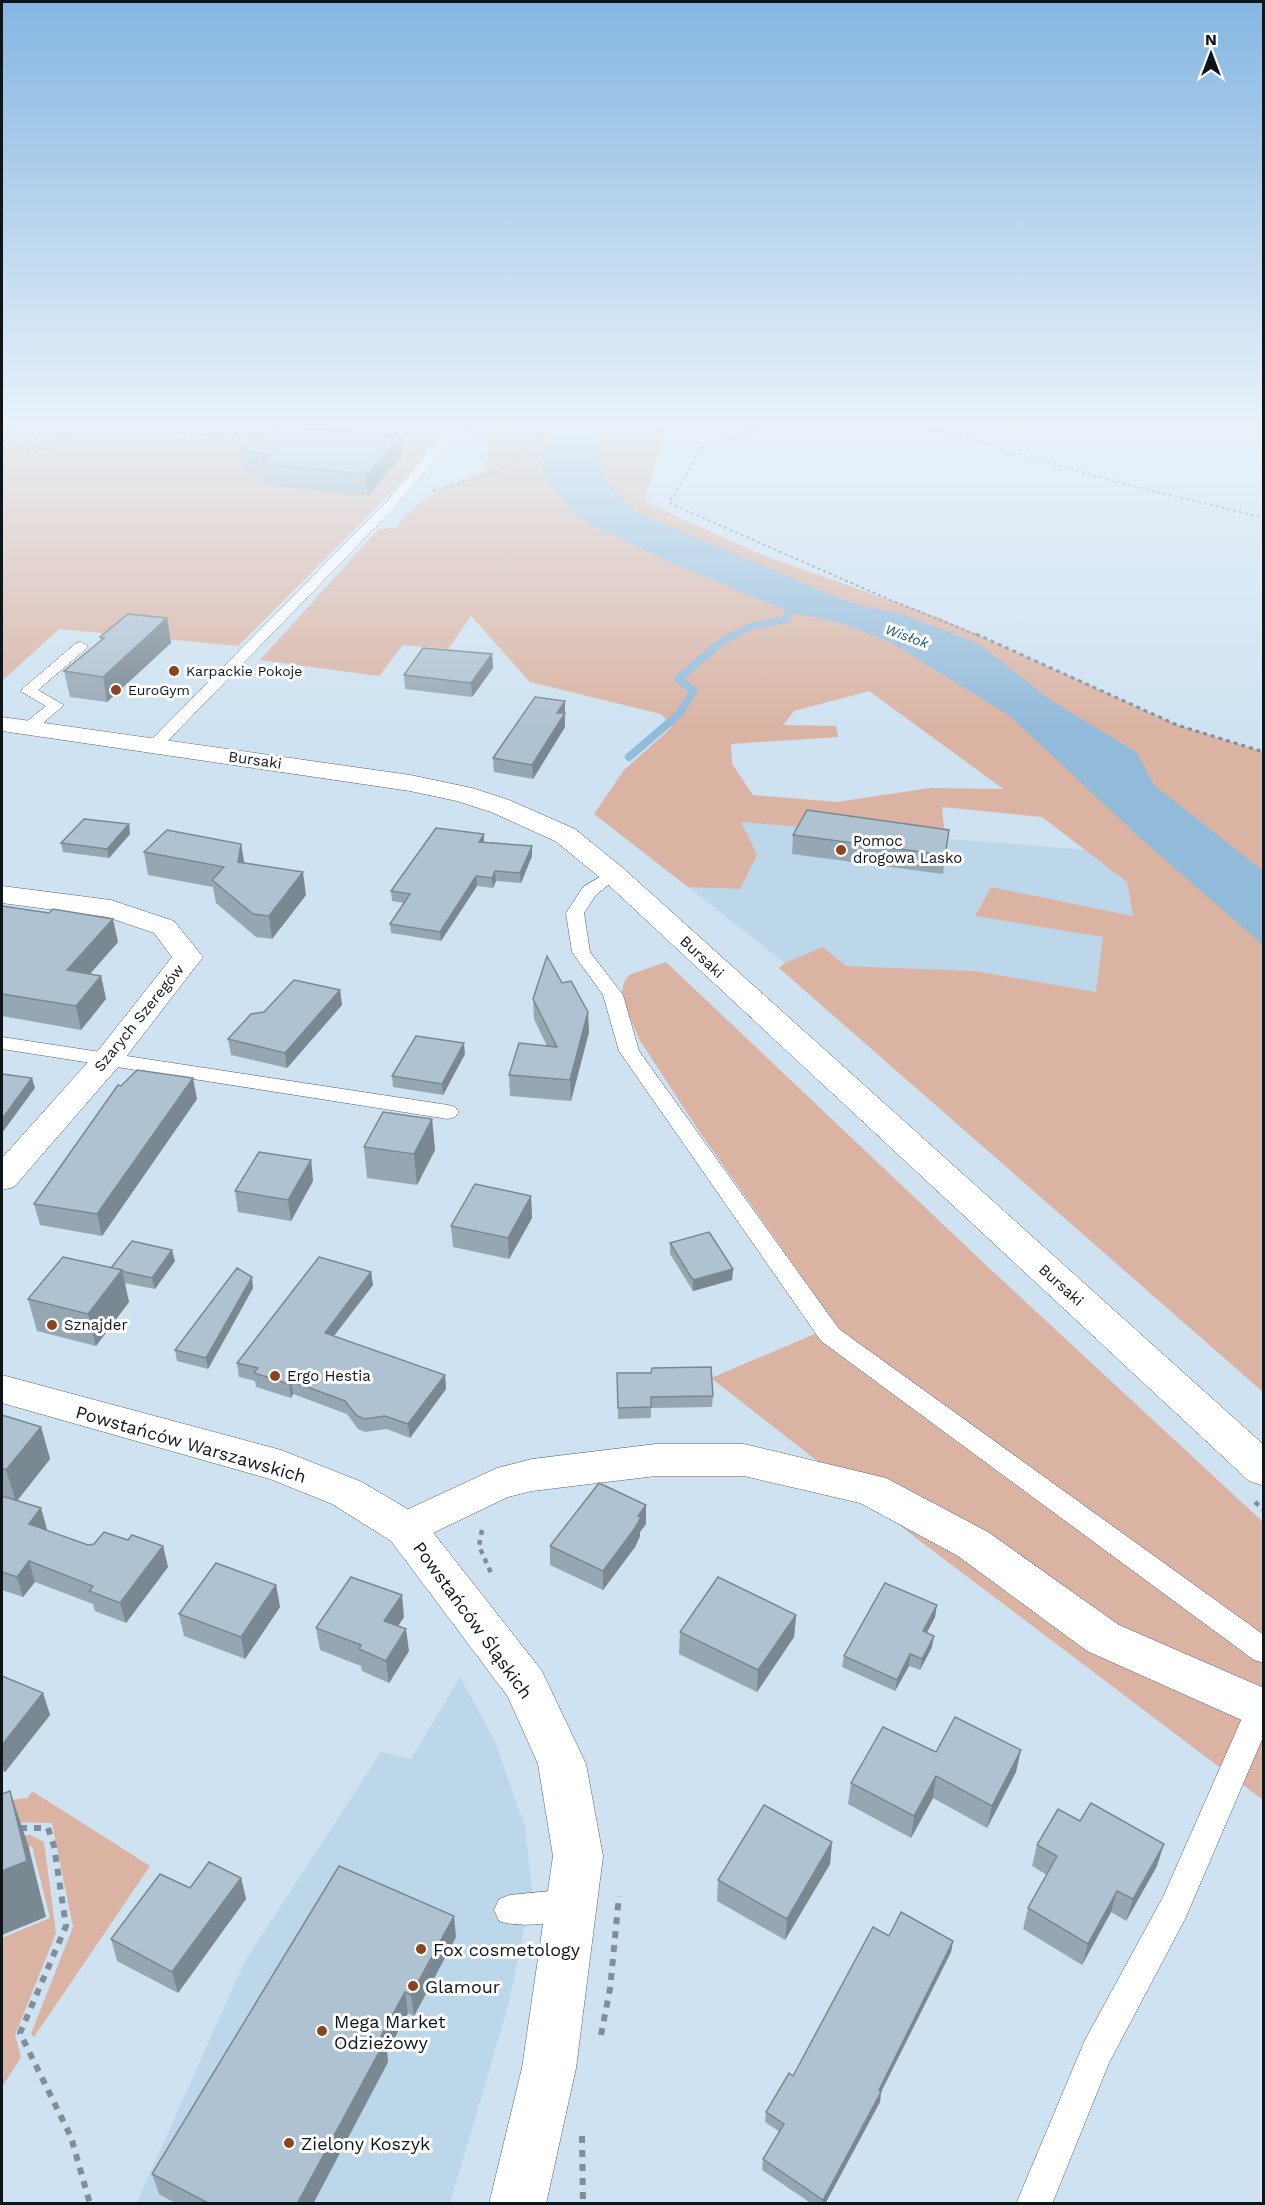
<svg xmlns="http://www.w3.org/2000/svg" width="1265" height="2205" viewBox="0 0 1265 2205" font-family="'Work Sans',sans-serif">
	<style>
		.built { fill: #bcd6ea }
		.green { fill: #dab3a2; fill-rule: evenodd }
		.water { fill: #92bad9 }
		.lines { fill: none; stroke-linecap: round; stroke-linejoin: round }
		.stream-far1 { stroke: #92bad9; stroke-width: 7 }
		.stream { stroke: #92bad9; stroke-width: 8 }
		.service-casing { stroke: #556673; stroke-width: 1 }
		.minor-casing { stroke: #556673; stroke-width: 1 }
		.tertiary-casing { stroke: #556673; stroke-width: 1 }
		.path-far3 { stroke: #808e99; stroke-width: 2; stroke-dasharray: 3 3; stroke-linecap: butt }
		.path-far2 { stroke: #808e99; stroke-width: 3; stroke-dasharray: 4 4; stroke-linecap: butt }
		.path-far1 { stroke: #808e99; stroke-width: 4.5; stroke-dasharray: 5 5; stroke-linecap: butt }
		.path { stroke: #808e99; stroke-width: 6; stroke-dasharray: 7 7; stroke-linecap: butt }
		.service { fill: #fff; fill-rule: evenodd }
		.minor { fill: #fff; fill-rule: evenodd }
		.tertiary { fill: #fff; fill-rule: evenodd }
		.wall { fill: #96a7b4 }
		.shaded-wall { fill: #7a8892 }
		.building { fill: #afc2d1; stroke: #7a8892; stroke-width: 1.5 }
		.poi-dot { fill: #8b4420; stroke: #fff; stroke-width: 2 }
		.labels { text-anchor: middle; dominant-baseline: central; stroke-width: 6; stroke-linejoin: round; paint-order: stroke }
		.far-water-label { font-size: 14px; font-style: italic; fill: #16567f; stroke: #fff }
		.far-poi-label { font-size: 14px; fill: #0e151a; stroke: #fff; text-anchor: start }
		.street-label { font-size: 15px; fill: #0e151a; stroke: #fff }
		.poi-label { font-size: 15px; fill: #0e151a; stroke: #fff; text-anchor: start }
		.near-street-label { font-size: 18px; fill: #0e151a; stroke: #fff }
		.near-poi-label { font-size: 18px; fill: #0e151a; stroke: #fff; text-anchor: start }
	</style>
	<rect width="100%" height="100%" fill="#cee2f1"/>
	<!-- built -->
	<g class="built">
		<path d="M740 822 1087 850 1127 882 1133 916 991 887 975 915 1103 937 1097 992 975 971 846 966 823 947 785 963 688 887 740 889Z"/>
		<path d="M460 1677 494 1739 525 1827 532 1891 508 2006 450 2203 136 2204 245 1961 381 1752 411 1759Z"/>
	</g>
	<!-- green -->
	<g class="green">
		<path d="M2 421H445L413 471 238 646 59 629 2 681Z"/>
		<path d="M468 421H658L661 445 645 499 656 507 765 556 940 618 1177 725 1263 752V1392L779 968 785 963 823 947 846 966 975 971 1096 992 1103 937 975 916 991 887 1133 916 1127 882 1042 817 942 807 944 828 881 834 741 822 757 855 740 889 688 887 594 814 624 770 672 727 661 714 530 682 471 616 448 649 403 645 379 676 260 660 378 530 397 527C412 499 458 484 486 469L489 441 465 428ZM869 691 1002 788 1003 789 930 788 837 802 753 795 732 764 731 744 838 737 836 726 783 725 794 711Z"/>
		<path d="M666 962 988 1267 1263 1522V1800L912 1535 711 1378 836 1325 697 1128 639 1039 621 996 624 982 629 975Z"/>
		<path d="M32 1791 150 1866 34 2037 31 2034 73 1927 52 1823 2 1822V1801L28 1798Z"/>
		<path d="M2 1835H31L44 1842 56 1933 15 2035 21 2057 2 2087V1938L50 1918 32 1846 2 1855Z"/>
	</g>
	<!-- water -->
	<path class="water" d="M573 421H624L597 435 595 448 605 479 635 512 836 597 862 606 902 614 979 644 1049 699 1136 752 1154 785 1263 871V945L1139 837 1010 716 890 642 840 623 790 612 674 564 596 527 577 515 552 488 538 462 542 458 546 439Z"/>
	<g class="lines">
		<!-- stream-far1 -->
		<path class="stream-far1" d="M733 636 752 626 788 619 787 614 802 606"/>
		<!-- stream -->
		<path class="stream" d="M629 757 678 715 694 691 678 679 721 642 736 634"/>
		<defs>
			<g id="service">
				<path d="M455 421H467L394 508 160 749H148L146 746 148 743 386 502Z"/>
				<path d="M81 642 88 646 86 649 38 690 64 705 34 731H22L20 728 22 725 46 706 20 691 76 643Z"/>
				<path d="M613 869 622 874 596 895 584 913 590 952 623 995 639 1051 839 1329 1264 1635V1663L1254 1660 821 1341 619 1051 603 995 572 952 566 913 583 887Z"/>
				<path d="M2 1037 448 1105 455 1107 459 1112 455 1117 448 1119 2 1049Z"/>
				<path d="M1260 1696 1264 1698V1735L1185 1919 1109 2063 1052 2204H1016L1085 2040 1163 1897 1250 1700Z"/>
				<path d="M571 1889 582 1893 587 1904 582 1915C560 1923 521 1929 499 1921L494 1910 499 1899 510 1895Z"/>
			</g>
			<g id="minor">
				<path d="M2 886 111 900 174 921 203 957 119 1066 14 1187 2 1190V1158L97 1052 172 957 154 933 107 917 2 903Z"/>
				<path d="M656 1444H744L886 1478 988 1532 1119 1625 1264 1688V1730L1087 1651 958 1556 860 1503 744 1476H656L532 1491 508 1497 406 1546 391 1541 385 1529 391 1517 497 1468 532 1459Z"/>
			</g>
			<g id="tertiary">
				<path d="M2 717 410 775 472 788 509 800 575 829 623 868 1264 1445V1486L1249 1481 603 880 555 841 491 812 457 801 410 791 2 731Z"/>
				<path d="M2 1375 281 1450 362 1482 421 1517 542 1671 586 1764 603 1856 576 2068 546 2204H489L522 2068 553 1856 538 1764 508 1697 391 1541 332 1504 270 1479 2 1403Z"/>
			</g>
		</defs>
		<!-- service casing -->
		<use href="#service" class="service-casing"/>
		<!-- minor casing -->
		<use href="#minor" class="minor-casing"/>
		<!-- tertiary casing -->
		<use href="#tertiary" class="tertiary-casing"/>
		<!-- path-far3 -->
		<g class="path-far3">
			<path d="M29 421 245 439 265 421"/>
			<path d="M788 421 704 444 669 503 881 596 979 636"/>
			<path d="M903 421 1113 481 1264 518"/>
			<path d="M2 430 69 436"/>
			<path d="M2 447 53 450"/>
			<path d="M50 457 58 444 81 426"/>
			<path d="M433 491 495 473 525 454 550 421"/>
		</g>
		<!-- path-far2 -->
		<path class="path-far2" d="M976 634 1177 725 1264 752"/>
		<!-- path-far1 -->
		<g class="path-far1">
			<path d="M1255 1502 1264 1510"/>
			<path d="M482 1530 479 1546 491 1573"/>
		</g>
		<!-- path -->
		<g class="path">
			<path d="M20 1828H48L54 1846 66 1926 20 2033 71 2137 90 2204"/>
			<path d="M601 2035 610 1989 619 1896"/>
			<path d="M582 2136 583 2204"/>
		</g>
		<!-- service -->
		<use href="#service" class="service"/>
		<!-- minor -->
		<use href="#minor" class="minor"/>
		<!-- tertiary -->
		<use href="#tertiary" class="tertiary"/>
	</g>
	<!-- wall -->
	<g class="wall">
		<path d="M401 436 402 456 368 496 265 485 263 474 244 472 241 451Z"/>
		<path d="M167 618 171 643 107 702 70 697 64 671 101 641 100 637Z"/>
		<path d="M492 654 493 668 472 697 405 689 404 675Z"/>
		<path d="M566 714 565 716V727L533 779 494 772 493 758Z"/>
		<path d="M129 824 130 834 109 858 63 852 61 843Z"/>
		<path d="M949 830 943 874 792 854 793 835Z"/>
		<path d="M484 842 532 846V856L521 883 496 881 493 888 477 886 441 941 391 933 390 924 404 903 392 901 391 891Z"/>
		<path d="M241 844 244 862 306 895 272 939 256 937 216 903 213 887 148 875 144 852Z"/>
		<path d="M2 906 49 913 118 942 90 974 101 976 106 999 81 1030 2 1016Z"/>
		<path d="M340 990 342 1005 287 1068 231 1055 228 1039 264 1012Z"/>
		<path d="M533 999 589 1032 571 1101 510 1096 509 1075 547 1046 534 1019Z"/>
		<path d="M465 1054 443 1095 393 1087 392 1076Z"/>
		<path d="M197 1099 102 1236 40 1225 34 1204Z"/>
		<path d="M432 1119 435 1150 417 1185 367 1178 364 1147Z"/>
		<path d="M311 1160 313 1181 291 1221 238 1212 235 1191Z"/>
		<path d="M531 1196 532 1218 509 1259 453 1247 451 1226Z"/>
		<path d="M670 1243 733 1269 732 1280 693 1291 670 1254Z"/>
		<path d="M175 1261 155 1289 124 1283 129 1302 96 1346 37 1331 28 1299 111 1268Z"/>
		<path d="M371 1272 373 1285 334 1336 445 1375 446 1389 410 1438 387 1429 365 1432 358 1429 347 1414 293 1394 291 1398 256 1387 255 1381 239 1377 237 1363Z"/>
		<path d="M253 1288 208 1369 177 1361 175 1350Z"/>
		<path d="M617 1373 713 1396 712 1407 651 1408V1418L618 1419Z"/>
		<path d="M2 1415 41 1427 50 1459 17 1501 47 1529 46 1530 88 1545 128 1540 163 1546 168 1567 126 1623 95 1611 93 1604 35 1582 23 1597 2 1590Z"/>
		<path d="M646 1524 640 1532V1536L635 1547 603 1590 550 1565V1546Z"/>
		<path d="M276 1585 280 1607 245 1659 184 1636 179 1614Z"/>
		<path d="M796 1615 794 1637 757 1692 679 1654 680 1632Z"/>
		<path d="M404 1617 398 1626 409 1651 389 1683 362 1671 361 1666 320 1650 316 1628Z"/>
		<path d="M935 1617 927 1632 932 1647 920 1670 909 1666 895 1691 842 1667 844 1656Z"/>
		<path d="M2 1676 43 1693 50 1715 5 1772 2 1771Z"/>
		<path d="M936 1752 1016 1772 987 1828 933 1798 911 1838 848 1804 851 1783Z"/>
		<path d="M832 1842 830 1864 785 1940 717 1901 718 1880Z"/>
		<path d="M1037 1845 1157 1866 1126 1921 1111 1912 1082 1965 1023 1929 1028 1908 1047 1875 1032 1866Z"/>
		<path d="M241 1878 246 1899 178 1993 117 1961 111 1939Z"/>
		<path d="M889 1936 953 1941 951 1952 881 2092 880 2102 825 2204H812L762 2170 763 2159 780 2132 765 2122 766 2112 793 2076Z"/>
		<path d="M456 1937 414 2016 408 2013 387 2052 388 2062 313 2204H177L159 2194 152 2174Z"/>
	</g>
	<!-- shaded-wall -->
	<g class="shaded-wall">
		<path d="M401 436 402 456 368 496 366 474Z"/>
		<path d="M167 618 171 643 107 702 103 677Z"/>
		<path d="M492 654 493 668 472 697 471 683Z"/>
		<path d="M565 701V727L533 779 532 765 557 713Z"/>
		<path d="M129 824 130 834 109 858 107 849Z"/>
		<path d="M484 834V844L479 842Z"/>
		<path d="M241 844 245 867 238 862Z"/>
		<path d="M532 846V856L521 883 520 873Z"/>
		<path d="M495 871 496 881 493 888 492 878Z"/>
		<path d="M303 872 306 895 272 939 269 916Z"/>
		<path d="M476 876 477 886 441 941 440 932Z"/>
		<path d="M113 919 118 942 72 994 67 970Z"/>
		<path d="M101 976 106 999 81 1030 76 1006Z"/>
		<path d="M340 990 342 1005 287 1068 285 1053Z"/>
		<path d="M588 1012 589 1032 571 1101 570 1080Z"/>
		<path d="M464 1043 465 1054 443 1095 442 1084Z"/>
		<path d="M32 1078 35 1088 2 1133V1119Z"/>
		<path d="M193 1078 197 1099 102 1236 97 1214Z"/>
		<path d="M432 1119 435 1150 417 1185 414 1154Z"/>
		<path d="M311 1160 313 1181 291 1221 288 1200Z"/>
		<path d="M531 1196 532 1218 509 1259 508 1238Z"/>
		<path d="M172 1250 175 1261 155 1289 152 1278Z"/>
		<path d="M733 1269 732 1280 693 1291V1280Z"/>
		<path d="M122 1270 129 1302 96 1346 88 1314Z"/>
		<path d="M371 1272 373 1285 326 1346 325 1333Z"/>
		<path d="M252 1277 253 1288 208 1369 206 1358Z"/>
		<path d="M445 1375 446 1389 410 1438 408 1424Z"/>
		<path d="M291 1381 293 1394 291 1398 289 1384Z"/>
		<path d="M41 1427 50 1459 16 1502 6 1470Z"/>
		<path d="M646 1505V1524L640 1532V1536L635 1547 603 1590V1571L638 1516Z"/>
		<path d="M41 1508 47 1529 35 1545 29 1524Z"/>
		<path d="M163 1546 168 1567 126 1623 120 1603Z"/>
		<path d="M29 1561 35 1582 23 1597 17 1577Z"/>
		<path d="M276 1585 280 1607 245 1659 241 1637Z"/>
		<path d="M402 1595 404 1617 387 1643 384 1621Z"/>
		<path d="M937 1605 935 1617 922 1642 923 1631Z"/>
		<path d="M796 1615 794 1637 757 1692 758 1670Z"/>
		<path d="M406 1629 409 1651 389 1683 386 1661Z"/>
		<path d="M934 1636 932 1647 920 1670 922 1659Z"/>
		<path d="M910 1654 909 1666 895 1691 897 1680Z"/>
		<path d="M43 1693 50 1715 5 1772 2 1764V1745Z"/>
		<path d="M1021 1750 1016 1772 987 1828 992 1806Z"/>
		<path d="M936 1776 933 1798 911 1838 914 1816Z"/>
		<path d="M10 1791 29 1848 46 1917 2 1935V1871Z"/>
		<path d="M832 1842 830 1864 785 1940 787 1919Z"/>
		<path d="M1164 1844 1157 1866 1126 1921 1133 1899Z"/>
		<path d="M241 1878 246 1899 178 1993 172 1972Z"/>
		<path d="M1117 1891 1111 1912 1082 1965 1088 1944Z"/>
		<path d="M454 1916 456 1937 414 2016 411 1995Z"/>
		<path d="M953 1941 951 1952 881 2092 880 2102 825 2204H822L823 2200Z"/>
		<path d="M405 1992 408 2013 387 2052 388 2062 313 2204H297L380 2038Z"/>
	</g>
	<!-- building -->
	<g class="building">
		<path d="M270 426 401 436 366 474 262 464 273 454 241 451Z"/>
		<path d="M128 614 167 618 103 677 64 671 104 638 100 637Z"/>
		<path d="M423 648 492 654 471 683 404 675Z"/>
		<path d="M535 697 565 701 557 713H565L532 765 493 758Z"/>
		<path d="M807 810 949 830 945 855 793 835Z"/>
		<path d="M84 819 129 824 107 849 61 843Z"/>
		<path d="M436 828 484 834 479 842 532 846 520 873 495 871 492 878 476 876 440 932 390 924 410 894 391 891Z"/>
		<path d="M167 830 241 844 238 862 303 872 269 916 253 914 212 880 224 867 144 852Z"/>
		<path d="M2 906 49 913 53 909 113 919 67 970 101 976 76 1006 2 994Z"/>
		<path d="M547 956 562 983 571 981 588 1012 570 1080 509 1075 519 1043 557 1047 533 999Z"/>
		<path d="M294 980 340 990 285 1053 228 1039 251 1014 264 1012Z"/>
		<path d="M416 1036 464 1043 442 1084 392 1076Z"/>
		<path d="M137 1070 193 1078 97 1214 34 1204 118 1085 121 1086Z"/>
		<path d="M2 1074 32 1078 2 1119Z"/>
		<path d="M383 1112 432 1119 414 1154 364 1147Z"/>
		<path d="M259 1152 311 1160 288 1200 235 1191Z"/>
		<path d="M475 1184 531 1196 508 1238 451 1226Z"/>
		<path d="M709 1232 733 1269 693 1280 670 1243Z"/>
		<path d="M132 1241 172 1250 152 1278 121 1271 122 1270 111 1268Z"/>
		<path d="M63 1257 122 1270 88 1314 28 1299Z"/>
		<path d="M319 1257 371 1272 325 1333 445 1375 408 1424 385 1416 364 1419 356 1415 345 1401 291 1381 289 1384 254 1373 258 1368 237 1363Z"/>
		<path d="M237 1268 252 1277 206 1358 175 1350Z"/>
		<path d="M711 1367 713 1396 651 1397V1407L618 1408 617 1373H651L652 1368Z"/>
		<path d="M2 1415 41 1427 6 1470 2 1468Z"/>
		<path d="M599 1483 646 1505 638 1516 641 1517 635 1528 603 1571 550 1546Z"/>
		<path d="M2 1496 41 1508 29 1524 88 1545 94 1544 104 1532 128 1540 132 1535 163 1546 120 1603 89 1591 93 1586 29 1561 17 1577 2 1572Z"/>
		<path d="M216 1563 276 1585 241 1637 179 1614Z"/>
		<path d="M351 1577 402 1595 384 1621 406 1629 386 1661 359 1649 361 1645 316 1628Z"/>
		<path d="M718 1577 796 1615 758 1670 680 1632Z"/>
		<path d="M885 1583 937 1605 923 1631 934 1636 922 1659 910 1654 897 1680 844 1656Z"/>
		<path d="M2 1676 43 1693 2 1745Z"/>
		<path d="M955 1717 1021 1750 992 1806 936 1776 914 1816 851 1783 883 1727 936 1752Z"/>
		<path d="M10 1791 27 1861 2 1871V1794Z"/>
		<path d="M1091 1803 1164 1844 1133 1899 1117 1891 1088 1944 1028 1908 1057 1856 1037 1845 1058 1809 1080 1821Z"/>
		<path d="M764 1805 832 1842 787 1919 718 1880Z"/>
		<path d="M209 1862 241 1878 172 1972 111 1939 160 1874 190 1888Z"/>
		<path d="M339 1866 454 1916 411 1995 405 1992 380 2038 385 2041 297 2204H210L152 2174Z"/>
		<path d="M901 1912 953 1941 879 2090 881 2092 823 2200 763 2159 784 2124 766 2112 789 2073 793 2076 873 1927 889 1936Z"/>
	</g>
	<!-- sky -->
	<linearGradient id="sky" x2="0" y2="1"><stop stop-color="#85b6e2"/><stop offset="0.58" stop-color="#e9f2f9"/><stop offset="1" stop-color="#e9f2f9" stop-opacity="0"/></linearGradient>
	<rect width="1265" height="730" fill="url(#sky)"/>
	<!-- markers -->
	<g class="poi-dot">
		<circle cx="174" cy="671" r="6"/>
		<circle cx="116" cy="690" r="6"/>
		<circle cx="841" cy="850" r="6"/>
		<circle cx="52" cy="1325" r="6"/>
		<circle cx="275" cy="1376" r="6"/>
		<circle cx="421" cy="1949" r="6"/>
		<circle cx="413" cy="1986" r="6"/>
		<circle cx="322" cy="2031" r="6"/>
		<circle cx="289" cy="2143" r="6"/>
	</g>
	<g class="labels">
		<!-- far-water labels -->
		<g class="far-water-label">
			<text transform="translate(907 636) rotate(20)">Wisłok</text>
		</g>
		<!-- far-poi labels -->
		<g class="far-poi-label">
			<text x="186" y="671">Karpackie Pokoje</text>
			<text x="128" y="690">EuroGym</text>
		</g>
		<!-- street labels -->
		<g class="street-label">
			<text transform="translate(255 760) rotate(8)">Bursaki</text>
			<text transform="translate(702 957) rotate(43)">Bursaki</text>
			<text transform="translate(139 1018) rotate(-51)">Szarych Szeregów</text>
			<text transform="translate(1061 1285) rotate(42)">Bursaki</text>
		</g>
		<!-- poi labels -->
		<g class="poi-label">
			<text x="853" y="841">Pomoc<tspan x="853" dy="17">drogowa Lasko</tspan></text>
			<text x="64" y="1325">Sznajder</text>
			<text x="287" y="1376">Ergo Hestia</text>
		</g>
		<!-- near-street labels -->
		<g class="near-street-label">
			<text transform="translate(191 1444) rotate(16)">Powstańców Warszawskich</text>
			<text transform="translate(473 1620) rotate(54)">Powstańców Śląskich</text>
		</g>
		<!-- near-poi labels -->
		<g class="near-poi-label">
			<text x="433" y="1949">Fox cosmetology</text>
			<text x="425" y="1986">Glamour</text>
			<text x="334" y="2021">Mega Market<tspan x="334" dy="21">Odzieżowy</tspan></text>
			<text x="301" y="2143">Zielony Koszyk</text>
		</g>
	</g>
	<!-- border -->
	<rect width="1265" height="2205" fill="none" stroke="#0e151a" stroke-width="6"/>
	<!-- north arrow -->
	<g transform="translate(1211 54)" stroke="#ffffff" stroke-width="4.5" paint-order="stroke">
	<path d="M0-4.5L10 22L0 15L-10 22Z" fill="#0e151a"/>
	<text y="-9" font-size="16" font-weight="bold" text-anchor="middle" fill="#0e151a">N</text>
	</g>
</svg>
